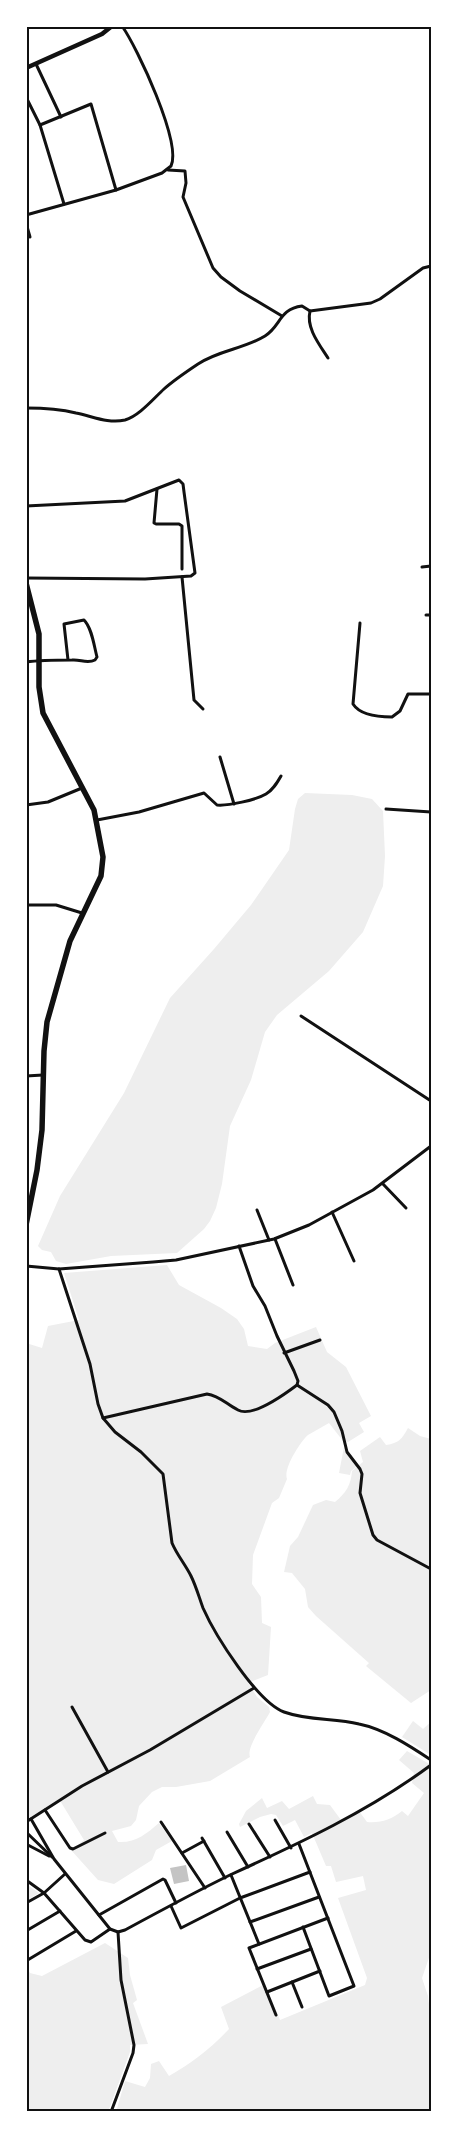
<svg xmlns="http://www.w3.org/2000/svg" width="457" height="2138" viewBox="0 0 457 2138" font-family="Barlow,sans-serif">
	<style>
		.green { fill: #eee }
		.building { fill: #c4c4c4 }
		.lines { fill: none; stroke-linecap: round; stroke-linejoin: round }
		.minor { stroke: #111; stroke-width: 3 }
		.secondary { stroke: #111; stroke-width: 4.5 }
		.trunk { stroke: #111; stroke-width: 5.5 }
		.neatline { fill: none; stroke: #111; stroke-width: 2 }
	</style>
	<rect width="100%" height="100%" fill="#fff"/>
	<!-- green -->
	<g class="green">
		<path d="M305 793 352 795 372 799 383 811 385 856 383 886 363 932 329 971 277 1015 265 1032 251 1080 230 1126 222 1184 216 1208 210 1221 204 1229 177 1253 111 1256 66 1264 56 1261 51 1252 42 1250 38 1246 60 1196 124 1093 170 998 214 949 251 905 289 850 295 809 298 799Z"/>
		<path d="M167 1265 179 1285 221 1308 237 1319 244 1329 248 1346 267 1349 275 1343 316 1327 327 1352 346 1367 371 1416 359 1423 364 1432 348 1442 343 1441 329 1423C322 1427 315 1431 308 1435 300 1442 283 1469 287 1479L279 1498 272 1503 253 1555 252 1584 261 1597 262 1623 271 1627 268 1675 248 1683 257 1697 269 1707 270 1712C265 1722 246 1747 250 1757L210 1781 176 1787H162L152 1792 139 1806 136 1820 131 1826 112 1831 118 1842C136 1843 146 1834 159 1823L172 1841 156 1850 152 1860 114 1884 98 1880 71 1850 84 1840 59 1799 26 1820V1343L42 1348 48 1326 79 1320 64 1273Z"/>
		<path d="M408 1428 420 1436 431 1439V1690L411 1703 366 1666 369 1663 316 1616 308 1607 305 1589 292 1573 284 1572 290 1546 298 1537 313 1505 326 1500 335 1502C346 1493 351 1485 352 1471L363 1462 360 1451 380 1437 386 1445C399 1443 402 1439 408 1428Z"/>
		<path d="M344 1447 357 1466 351 1471 350 1475 339 1473Z"/>
		<path d="M413 1721 423 1729 431 1722V1755L402 1737Z"/>
		<path d="M407 1751 431 1765V1952L422 1978 428 1996 431 2021V2112H116L125 2081 145 2087 150 2078 151 2064 159 2061 169 2076C192 2063 210 2049 229 2029L221 2007 265 1984 280 2020 365 1985 367 1978 338 1898 366 1890 363 1876 336 1882 331 1866H326L312 1833 304 1837 295 1820 283 1826 276 1815 271 1814 260 1817 240 1827 239 1824 246 1811 262 1798 267 1808 282 1801 289 1809 313 1796 317 1804 330 1805 341 1820 359 1811 367 1822C381 1823 391 1820 402 1811L408 1816 424 1793 412 1783 414 1773 399 1760Z"/>
		<path d="M26 1884 39 1893 26 1901Z"/>
		<path d="M105 1943 128 1958 130 1975 137 2000 133 2003 148 2044 130 2045V2052L108 2112H26V1967L30 1973 42 1976Z"/>
	</g>
	<!-- building -->
	<path class="building" d="M186 1865 189 1881 174 1884 170 1868Z"/>
	<g class="lines">
		<!-- minor -->
		<g class="minor">
			<path d="M36 64 61 117"/>
			<path d="M26 97 40 125 64 204"/>
			<path d="M40 125 91 104 116 190"/>
			<path d="M168 170 185 171 186 183 183 197 213 268 221 277 240 291 282 316"/>
			<path d="M26 215 116 190 162 173 171 166C182 143 137 47 122 26"/>
			<path d="M26 223 30 237"/>
			<path d="M310 311C306 328 319 344 328 358"/>
			<path d="M26 408C43 408 60 409 76 413 92 416 108 424 125 420 139 416 153 399 164 389 174 380 186 372 198 364 219 350 244 349 265 336 281 326 279 309 302 306L310 311 371 303 380 299 423 268 431 266"/>
			<path d="M157 489 154 523 156 524H179L182 526V569"/>
			<path d="M26 506 125 501 179 480 183 484 184 492 195 573 191 576 145 579 26 578"/>
			<path d="M422 567 431 566"/>
			<path d="M182 577 194 700 203 709"/>
			<path d="M426 615H431"/>
			<path d="M360 623 353 704C360 715 379 717 392 717L400 711 408 694H431"/>
			<path d="M26 662C41 660 56 660 72 660 80 659 87 664 95 660L97 657C94 646 92 628 84 620L64 624 68 660"/>
			<path d="M220 757 234 804"/>
			<path d="M26 805 48 802 82 788"/>
			<path d="M386 809 431 812"/>
			<path d="M97 820 139 812 204 793 217 805C228 806 256 800 266 794 273 790 277 783 281 776"/>
			<path d="M26 905H56L82 913"/>
			<path d="M301 1016 431 1101"/>
			<path d="M26 1076 43 1075"/>
			<path d="M383 1184 406 1208"/>
			<path d="M257 1210 269 1240"/>
			<path d="M332 1212 354 1261"/>
			<path d="M275 1239 293 1285"/>
			<path d="M26 1266 59 1269 153 1262 176 1260 274 1239 309 1225 373 1190 431 1146"/>
			<path d="M59 1269 90 1364 98 1404 103 1418 115 1432 141 1452 163 1474 172 1543C177 1555 185 1564 191 1576 196 1586 199 1597 203 1608 215 1635 257 1702 284 1712 309 1721 334 1718 359 1724 384 1729 410 1746 431 1760"/>
			<path d="M284 1353 320 1340"/>
			<path d="M297 1385 328 1405 334 1412 342 1431 347 1452 360 1469 362 1474 360 1493 373 1535 377 1540 431 1569"/>
			<path d="M103 1418 207 1394C220 1396 226 1404 238 1410 252 1418 285 1394 297 1385L298 1381 294 1371 277 1336 265 1306 253 1286 239 1246"/>
			<path d="M72 1707 108 1772"/>
			<path d="M45 1810 70 1848 73 1849 105 1833"/>
			<path d="M31 1819 54 1859 110 1929 118 1932 125 1930C160 1911 195 1892 230 1875 300 1843 369 1811 431 1765"/>
			<path d="M275 1820 291 1848"/>
			<path d="M26 1822 82 1786 150 1750 254 1688"/>
			<path d="M161 1822 205 1888"/>
			<path d="M249 1824 270 1857"/>
			<path d="M26 1832 52 1857"/>
			<path d="M227 1832 248 1867"/>
			<path d="M202 1838 225 1878"/>
			<path d="M26 1844 49 1856"/>
			<path d="M299 1844 354 1986 329 1996 303 1927"/>
			<path d="M182 1853 204 1841"/>
			<path d="M65 1874 44 1893 85 1940 91 1942 110 1929"/>
			<path d="M231 1875 259 1944"/>
			<path d="M26 1903 44 1893 26 1880"/>
			<path d="M171 1906 181 1928 240 1898 310 1872"/>
			<path d="M99 1915 163 1879 165 1880 176 1903"/>
			<path d="M250 1922 319 1897"/>
			<path d="M26 1931 60 1911"/>
			<path d="M26 1961 76 1931"/>
			<path d="M257 1969 311 1949"/>
			<path d="M292 1982 302 2007"/>
			<path d="M267 1992 320 1971"/>
			<path d="M276 2015 249 1948 328 1918"/>
			<path d="M111 2112 133 2053 134 2045 121 1980 118 1932"/>
		</g>
		<!-- secondary -->
		<path class="secondary" d="M26 68 102 34 112 26"/>
		<!-- trunk -->
		<path class="trunk" d="M26 583 39 634V687L43 713 94 810 103 857 101 876 70 941 47 1022 44 1051 42 1130 37 1170 26 1225"/>
	</g>
	<!-- border -->
	<rect width="457" height="2138" fill="none" stroke="#ffffff" stroke-width="55"/>
	<rect x="28" y="28" width="402" height="2082" class="neatline"/>
</svg>
